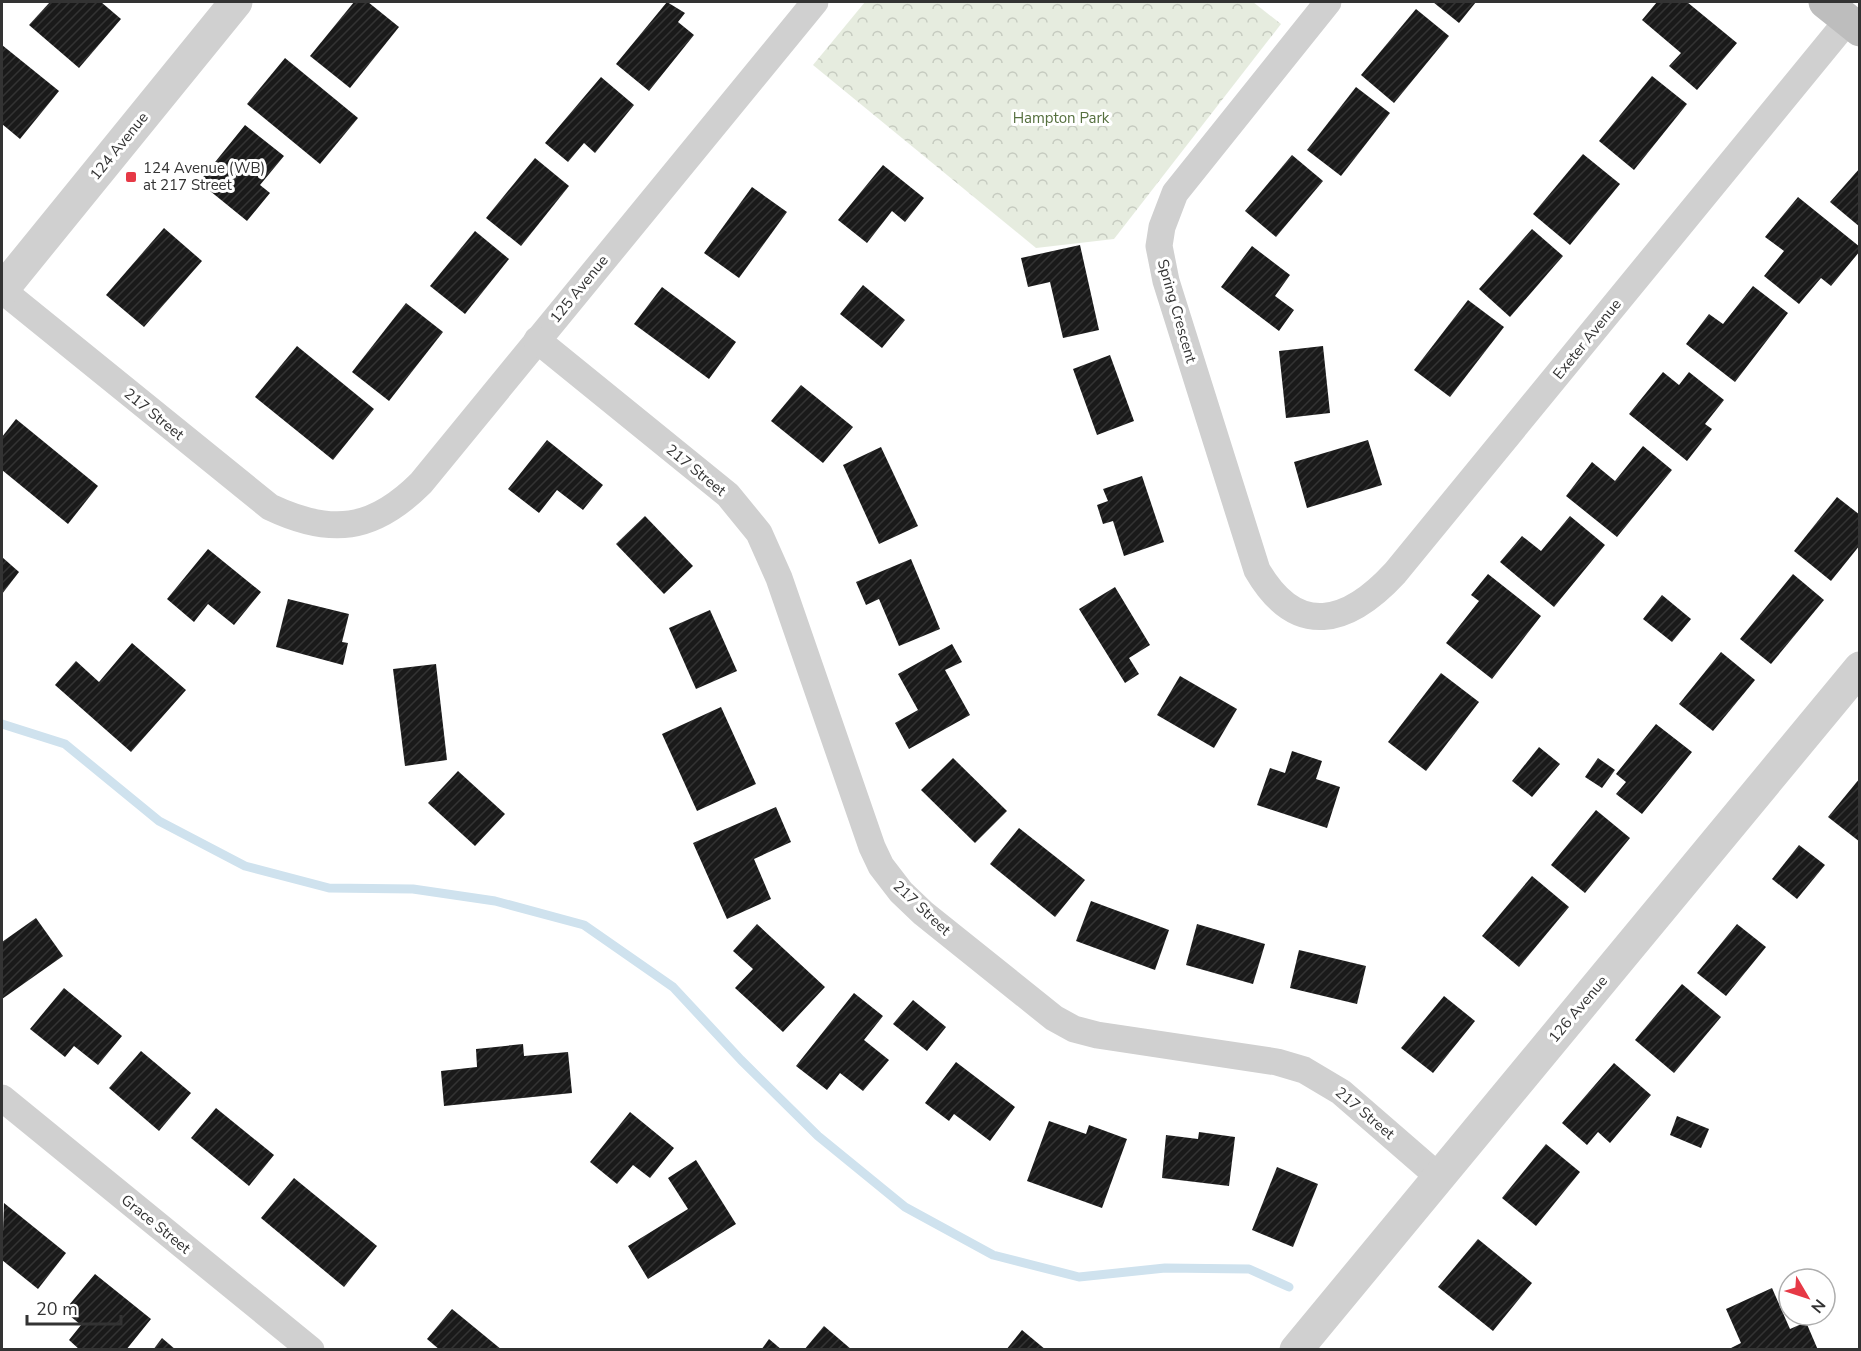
<svg xmlns="http://www.w3.org/2000/svg" width="1861" height="1351" viewBox="0 0 1861 1351" font-family="'Nunito Sans',sans-serif">
	<style>
		.forest { fill: url(#forest-crowns) }
		.lines { fill: none; stroke-linecap: round; stroke-linejoin: round }
		.stream { stroke: #cfe2ee; stroke-width: 9 }
		.building { fill: url(#building-hatch) }
		.minor { stroke: #d0d0d0; stroke-width: 27 }
		.tertiary { stroke: #d0d0d0; stroke-width: 33 }
		.secondary { stroke: #bdbdbd; stroke-width: 33 }
		.poi-dot { fill: #e63946; stroke: #fff; stroke-width: 2 }
		.labels { text-anchor: middle; dominant-baseline: central; stroke-width: 6; stroke-linejoin: round; paint-order: stroke }
		.park-label { font-size: 15px; fill: #56703f; stroke: #fff }
		.street-label { font-size: 15px; fill: #333; stroke: #fff }
		.poi-label { font-size: 15px; fill: #333; stroke: #fff; text-anchor: start }
	</style>
	<defs>
		<pattern id="forest-crowns" width="20" height="18" patternUnits="userSpaceOnUse" patternTransform="scale(1.5)"><rect width="20" height="18" fill="#e6ecdf"/><path d="M2 6a3 3 0 1 1 6 0M12 15a3 3 0 1 1 6 0" fill="none" stroke="#c6cbc0"/></pattern>
		<pattern id="building-hatch" width="6" height="6" patternUnits="userSpaceOnUse" patternTransform="scale(1.5)"><rect width="6" height="6" fill="#1a1a1a"/><path d="M-1 1l2-2M0 6l6-6M5 7l2-2" fill="none" stroke="#333"/></pattern>
	</defs>
	<rect width="100%" height="100%" fill="#fff"/>
	<!-- forest -->
	<path class="forest" d="M865 2H1253L1281 24 1114 239 1036 248 813 65Z"/>
	<g class="lines">
		<!-- stream -->
		<path class="stream" d="M2 724 65 744 159 821 245 866 329 888 413 889 495 901 584 925 673 987 741 1060 818 1136 905 1207 993 1255 1079 1277 1165 1268 1249 1269 1289 1287"/>
	</g>
	<!-- building -->
	<g class="building">
		<path d="M50 2H101L121 19 79 68 29 25Z"/>
		<path d="M354 2H368L399 27 350 88 310 56Z"/>
		<path d="M667 2 685 13 678 22 694 35 649 91 616 64Z"/>
		<path d="M1433 2H1476L1459 23Z"/>
		<path d="M1657 2H1687L1737 43 1697 90 1669 66 1681 53 1642 20Z"/>
		<path d="M1416 9 1449 36 1394 103 1361 75Z"/>
		<path d="M2 45 59 91 20 139 2 124Z"/>
		<path d="M285 58 358 118 320 164 247 104Z"/>
		<path d="M1652 76 1687 104 1634 170 1599 141Z"/>
		<path d="M601 77 634 105 595 153 584 143 568 162 545 143Z"/>
		<path d="M1356 87 1390 113 1341 176 1307 150Z"/>
		<path d="M245 125 284 156 260 185 270 193 247 221 199 182Z"/>
		<path d="M1583 154 1620 184 1570 245 1533 214Z"/>
		<path d="M1292 155 1323 181 1276 237 1245 211Z"/>
		<path d="M535 158 569 186 521 246 486 218Z"/>
		<path d="M883 165 924 198 905 222 892 211 867 243 838 220Z"/>
		<path d="M1860 168V227L1830 202Z"/>
		<path d="M752 187 787 212 739 278 704 253Z"/>
		<path d="M1798 197 1860 247V251L1831 286 1821 278 1799 304 1764 276 1784 251 1765 237Z"/>
		<path d="M164 228 202 261 144 327 106 295Z"/>
		<path d="M1532 229 1563 256 1510 317 1479 289Z"/>
		<path d="M475 231 509 259 465 314 430 286Z"/>
		<path d="M1080 245 1099 330 1063 338 1050 282 1028 287 1021 258Z"/>
		<path d="M1252 246 1290 275 1275 296 1294 310 1279 331 1221 287Z"/>
		<path d="M863 285 905 320 882 348 840 314Z"/>
		<path d="M1753 286 1788 313 1735 382 1686 344 1709 314 1723 324Z"/>
		<path d="M662 287 736 342 709 379 634 324Z"/>
		<path d="M1468 300 1504 327 1450 397 1414 370Z"/>
		<path d="M406 303 443 332 389 401 352 372Z"/>
		<path d="M297 346 374 409 333 460 255 397Z"/>
		<path d="M1323 346 1330 413 1286 418 1279 351Z"/>
		<path d="M1110 355 1134 421 1097 435 1073 369Z"/>
		<path d="M1663 372 1679 385 1689 372 1724 400 1705 424 1712 429 1687 461 1629 414Z"/>
		<path d="M801 385 853 427 823 463 771 421Z"/>
		<path d="M16 419 98 486 68 524 2 470V437Z"/>
		<path d="M547 440 603 485 583 510 557 490 539 513 508 489Z"/>
		<path d="M1368 440 1382 485 1307 508 1294 462Z"/>
		<path d="M1643 446 1672 470 1617 537 1566 496 1592 462 1615 481Z"/>
		<path d="M881 447 918 526 879 544 843 465Z"/>
		<path d="M1142 476 1164 542 1124 556 1113 521 1103 524 1097 505 1108 501 1103 489Z"/>
		<path d="M1837 497 1860 515V545L1831 581 1794 551Z"/>
		<path d="M645 516 693 566 664 594 616 544Z"/>
		<path d="M1570 516 1605 545 1554 607 1500 562 1522 536 1541 551Z"/>
		<path d="M208 549 261 592 234 625 208 604 194 622 167 599Z"/>
		<path d="M2 557 19 572 2 594Z"/>
		<path d="M911 559 940 629 899 646 879 599 866 605 856 582Z"/>
		<path d="M1488 574 1541 616 1492 679 1446 643 1479 601 1471 595Z"/>
		<path d="M1793 574 1824 600 1771 664 1740 639Z"/>
		<path d="M1115 587 1150 645 1129 658 1139 674 1125 683 1079 609Z"/>
		<path d="M1662 595 1691 619 1672 642 1643 619Z"/>
		<path d="M288 599 349 614 342 642 348 643 343 665 276 647Z"/>
		<path d="M710 610 737 671 696 689 669 628Z"/>
		<path d="M132 643 186 690 131 752 55 685 76 661 99 682Z"/>
		<path d="M952 644 962 662 945 670 970 715 909 749 895 723 918 710 898 674Z"/>
		<path d="M1721 652 1755 680 1713 731 1679 704Z"/>
		<path d="M436 664 447 760 405 766 393 669Z"/>
		<path d="M1441 673 1479 702 1426 771 1388 742Z"/>
		<path d="M1180 676 1237 709 1214 748 1157 715Z"/>
		<path d="M721 707 756 784 697 811 662 734Z"/>
		<path d="M1656 724 1692 752 1642 814 1616 794 1626 782 1616 774Z"/>
		<path d="M1539 747 1560 764 1532 797 1512 781Z"/>
		<path d="M1292 751 1322 761 1316 779 1340 787 1327 828 1257 805 1270 768 1285 773Z"/>
		<path d="M953 758 1007 811 975 843 921 790Z"/>
		<path d="M1598 758 1615 770 1602 788 1585 777Z"/>
		<path d="M458 771 505 814 475 846 428 803Z"/>
		<path d="M1860 778V842L1828 817Z"/>
		<path d="M776 807 791 842 754 859 771 899 727 919 693 843Z"/>
		<path d="M1596 810 1630 838 1585 893 1551 865Z"/>
		<path d="M1019 828 1085 880 1055 917 990 864Z"/>
		<path d="M1799 845 1825 865 1797 899 1772 879Z"/>
		<path d="M1532 876 1569 907 1519 967 1482 936Z"/>
		<path d="M1091 901 1169 930 1155 970 1076 941Z"/>
		<path d="M36 918 63 956 2 999V942Z"/>
		<path d="M757 924 825 987 783 1032 735 988 753 969 733 951Z"/>
		<path d="M1197 924 1265 944 1253 984 1186 965Z"/>
		<path d="M1737 924 1766 947 1726 996 1697 973Z"/>
		<path d="M1299 950 1366 966 1357 1004 1290 988Z"/>
		<path d="M1682 984 1721 1017 1674 1073 1635 1040Z"/>
		<path d="M64 988 122 1036 98 1065 74 1046 65 1057 30 1029Z"/>
		<path d="M854 993 883 1016 864 1040 889 1060 863 1091 840 1073 827 1090 796 1066Z"/>
		<path d="M1444 996 1475 1021 1433 1073 1401 1048Z"/>
		<path d="M913 1000 946 1027 927 1051 893 1024Z"/>
		<path d="M523 1044 524 1056 568 1052 572 1093 444 1106 441 1071 477 1067 476 1049Z"/>
		<path d="M141 1051 191 1093 159 1131 109 1088Z"/>
		<path d="M956 1062 1015 1107 990 1141 954 1114 949 1121 925 1103Z"/>
		<path d="M1614 1063 1651 1095 1610 1143 1598 1132 1587 1145 1562 1123Z"/>
		<path d="M216 1108 274 1155 249 1186 191 1138Z"/>
		<path d="M630 1112 674 1148 650 1178 633 1165 617 1184 590 1162Z"/>
		<path d="M1677 1116 1709 1129 1701 1148 1670 1135Z"/>
		<path d="M1049 1121 1086 1134 1089 1125 1127 1139 1102 1208 1027 1181Z"/>
		<path d="M1199 1132 1235 1137 1229 1186 1162 1178 1166 1135 1198 1139Z"/>
		<path d="M1546 1144 1580 1172 1536 1226 1502 1198Z"/>
		<path d="M696 1160 736 1224 648 1279 628 1246 688 1209 668 1178Z"/>
		<path d="M1277 1167 1318 1184 1293 1247 1252 1230Z"/>
		<path d="M294 1178 377 1246 344 1287 261 1218Z"/>
		<path d="M4 1203 66 1253 38 1289 2 1260Z"/>
		<path d="M1478 1239 1532 1283 1493 1331 1438 1287Z"/>
		<path d="M95 1274 151 1319 126 1350H80L69 1340 81 1325 64 1311Z"/>
		<path d="M1772 1288 1790 1329 1806 1322 1818 1350H1727L1741 1343 1726 1309Z"/>
		<path d="M452 1309 502 1350H440L427 1339Z"/>
		<path d="M824 1326 852 1350H804Z"/>
		<path d="M1022 1330 1046 1350H1006Z"/>
		<path d="M162 1338 176 1350H153Z"/>
		<path d="M769 1339 782 1350H761Z"/>
	</g>
	<g class="lines">
		<!-- minor -->
		<g class="minor">
			<path d="M1328 2 1175 193 1162 227 1159 246 1166 281 1257 570C1297 639 1348 624 1395 573L1848 20"/>
			<path d="M2 290 270 507C331 536 373 531 421 483L815 2"/>
			<path d="M537 340 728 495 759 533 779 578 872 847 881 866 901 892 923 913 1054 1018 1074 1029 1097 1035 1277 1062 1304 1070 1341 1092 1439 1177"/>
			<path d="M2 1098 311 1350"/>
		</g>
		<!-- tertiary -->
		<g class="tertiary">
			<path d="M2 290 236 2"/>
			<path d="M1296 1350 1860 668"/>
		</g>
		<!-- secondary -->
		<path class="secondary" d="M1825 2 1860 30"/>
	</g>
	<!-- markers -->
	<rect class="poi-dot" x="125" y="171" width="12" height="12" rx="3"/>
	<g class="labels">
		<!-- park labels -->
		<g class="park-label">
			<text x="1061" y="118">Hampton Park</text>
		</g>
		<!-- street labels -->
		<g class="street-label">
			<text transform="translate(119 146) rotate(-51)">124 Avenue</text>
			<text transform="translate(579 289) rotate(-51)">125 Avenue</text>
			<text transform="translate(1177 311) rotate(74)">Spring Crescent</text>
			<text transform="translate(1587 339) rotate(-51)">Exeter Avenue</text>
			<text transform="translate(154 414) rotate(39)">217 Street</text>
			<text transform="translate(696 470) rotate(39)">217 Street</text>
			<text transform="translate(922 908) rotate(43)">217 Street</text>
			<text transform="translate(1578 1009) rotate(-50)">126 Avenue</text>
			<text transform="translate(1365 1113) rotate(40)">217 Street</text>
			<text transform="translate(156 1224) rotate(39)">Grace Street</text>
		</g>
		<!-- poi labels -->
		<g class="poi-label">
			<text x="143" y="168">124 Avenue (WB)<tspan x="143" dy="17">at 217 Street</tspan></text>
		</g>
	</g>
	<!-- border -->
	<rect width="1861" height="1351" fill="none" stroke="#333333" stroke-width="6"/>
	<!-- north arrow -->
	<g transform="translate(1807 1297) rotate(129)"><circle r="28" fill="#ffffff" stroke="#adadad" stroke-width="1.5"/>
	<path d="M0-4.5L10 22L0 15L-10 22Z" fill="#e63946"/>
	<text y="-9" font-size="16" font-weight="bold" text-anchor="middle" fill="#333333">N</text>
	</g>
	<!-- scale -->
	<path d="M27 1315v9h94v-9" fill="none" stroke="#333333" stroke-width="3"/>
	<text x="36" y="1315" font-size="18" fill="#333333" stroke="#ffffff" stroke-width="4.5" paint-order="stroke">20 m</text>
</svg>
